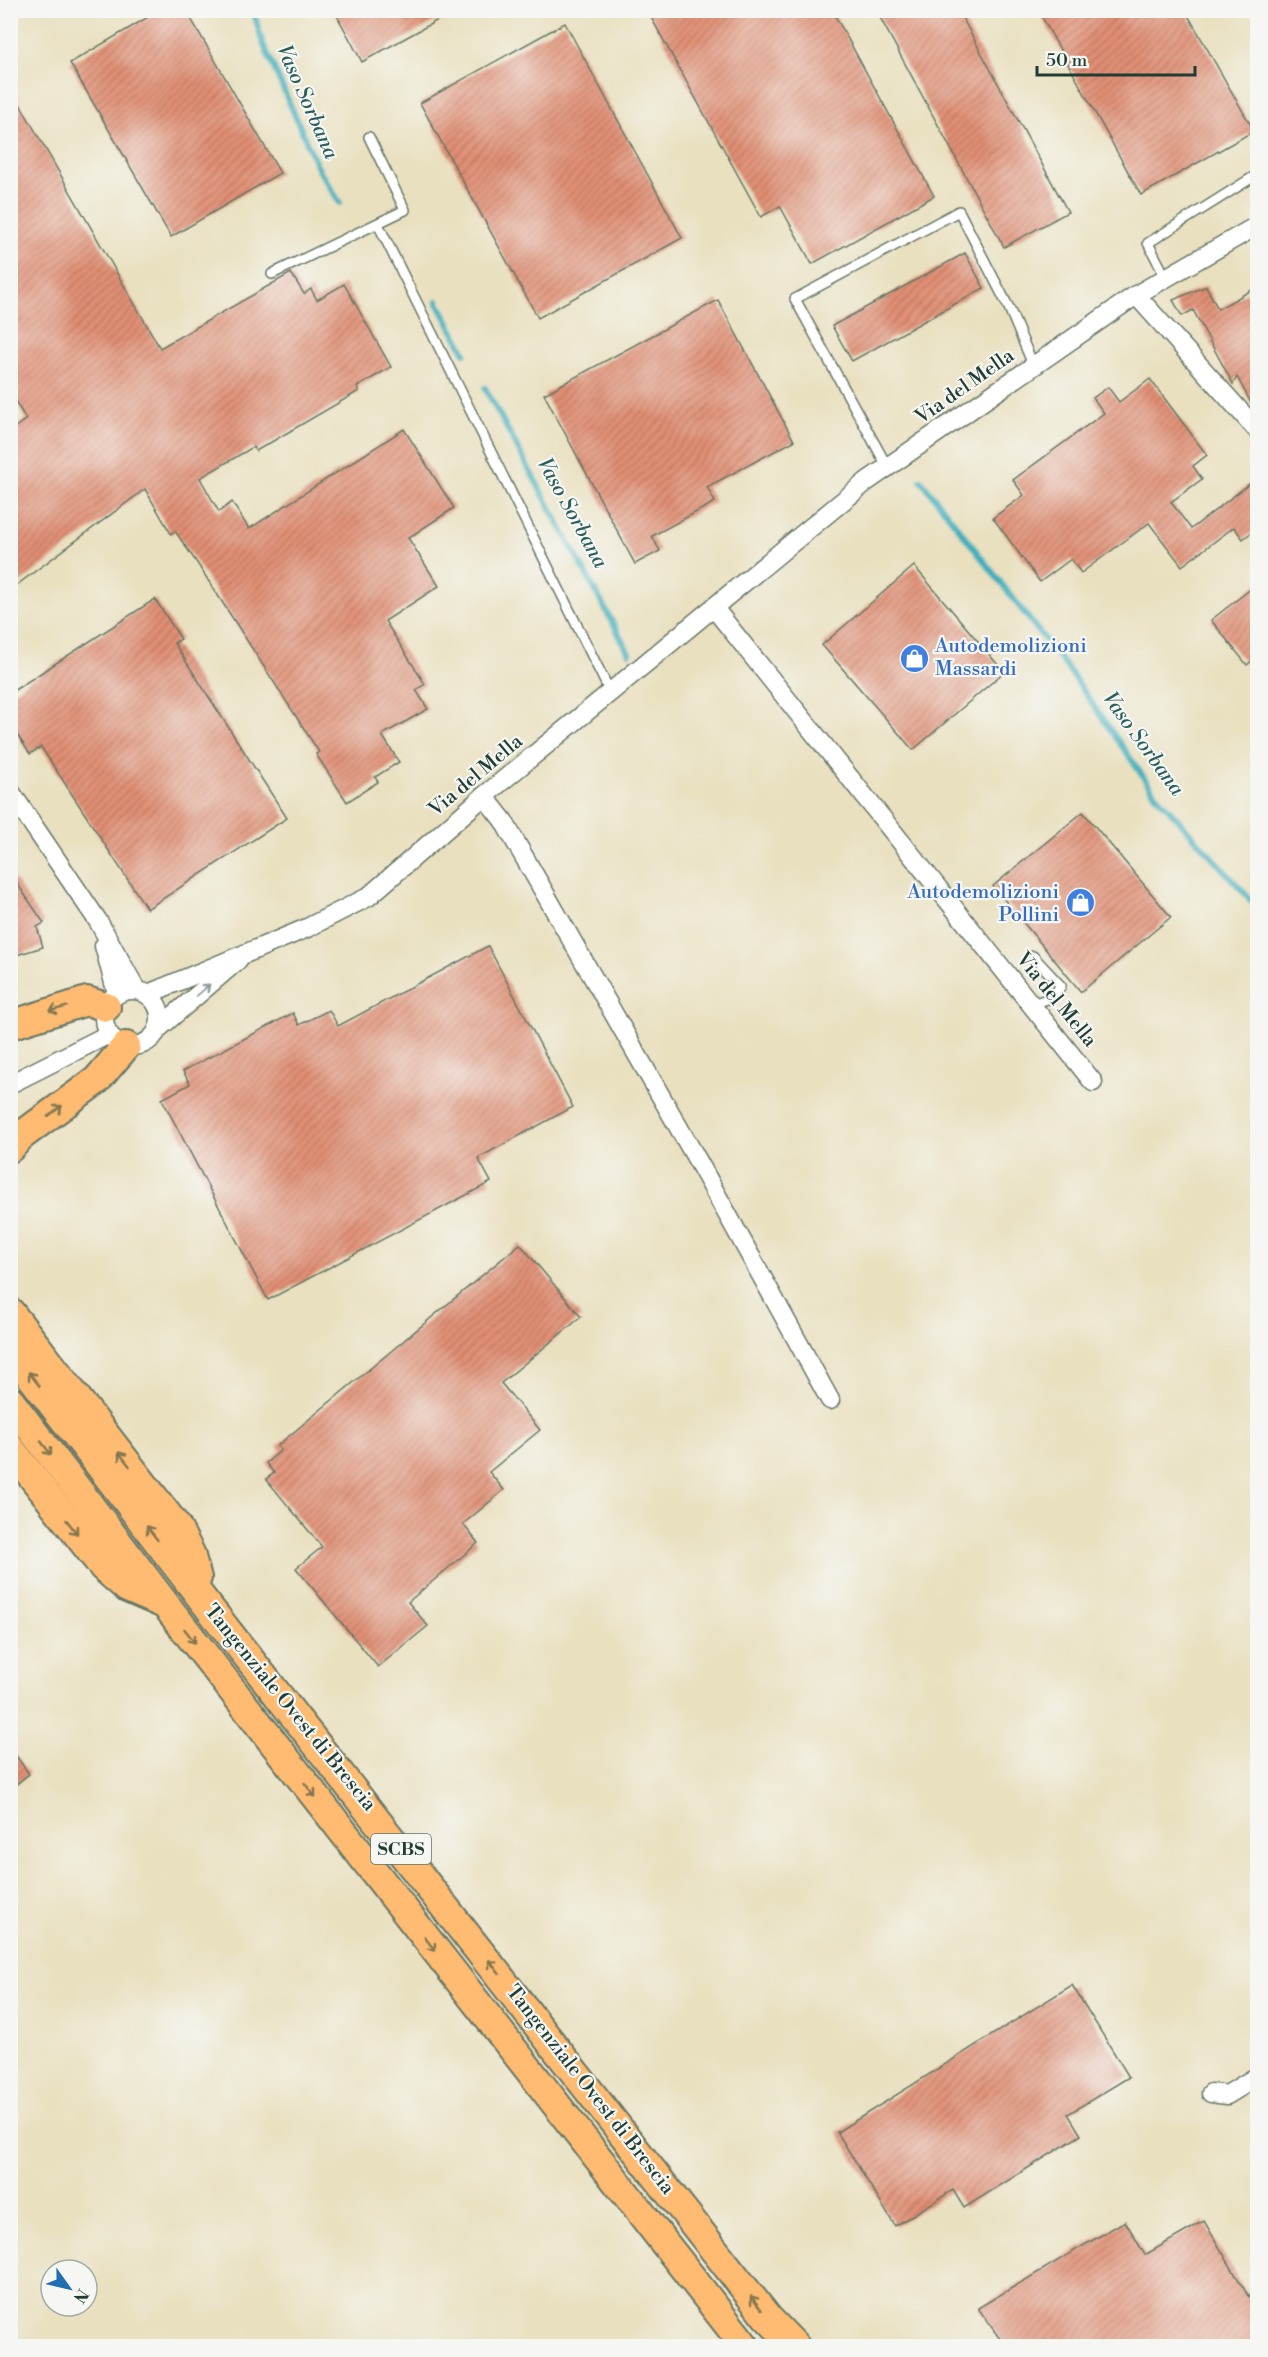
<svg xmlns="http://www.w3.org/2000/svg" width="1268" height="2357" viewBox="0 0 1268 2357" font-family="'Libre Bodoni',serif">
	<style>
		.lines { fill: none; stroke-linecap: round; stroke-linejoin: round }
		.stream { stroke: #3faebc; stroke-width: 6 }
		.building { fill: url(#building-hatch) }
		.service-casing { stroke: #667665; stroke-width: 12 }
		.minor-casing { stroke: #667665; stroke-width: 21 }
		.primary-casing { stroke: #667665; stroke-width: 32 }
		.service { stroke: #fff; stroke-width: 9 }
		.minor { stroke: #fff; stroke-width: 18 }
		.primary { stroke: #febb71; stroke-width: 28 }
		.oneway { stroke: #8f9e9a }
		.oneway2 { stroke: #83764f }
		.labels { text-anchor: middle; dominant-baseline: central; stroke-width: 4.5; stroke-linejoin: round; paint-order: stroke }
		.shield { fill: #f6f6f2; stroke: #60746d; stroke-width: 1.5 }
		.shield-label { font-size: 18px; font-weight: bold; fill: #1f3d34 }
		.street-label { font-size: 20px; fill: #1f3d34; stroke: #f6f6f2 }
		.shop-label { font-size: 20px; fill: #366cbe; stroke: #f6f6f2; text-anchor: start }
		.water-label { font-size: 21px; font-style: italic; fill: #295f5d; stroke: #f6f6f2 }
	</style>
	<defs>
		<pattern id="building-hatch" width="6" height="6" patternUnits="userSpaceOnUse" patternTransform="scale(1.5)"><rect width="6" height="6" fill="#e18f74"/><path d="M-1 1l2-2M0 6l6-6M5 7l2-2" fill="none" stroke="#b67660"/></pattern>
	</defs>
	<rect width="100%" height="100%" fill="#f6f6f2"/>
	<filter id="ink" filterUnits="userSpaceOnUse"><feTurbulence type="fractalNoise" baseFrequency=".0167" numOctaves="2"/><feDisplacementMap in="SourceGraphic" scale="12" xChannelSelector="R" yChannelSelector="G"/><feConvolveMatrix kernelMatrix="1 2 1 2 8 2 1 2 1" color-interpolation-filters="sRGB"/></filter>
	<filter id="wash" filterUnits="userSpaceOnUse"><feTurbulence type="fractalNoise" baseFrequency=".008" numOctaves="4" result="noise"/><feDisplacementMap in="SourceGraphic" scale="24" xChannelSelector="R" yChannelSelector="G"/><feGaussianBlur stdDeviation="1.35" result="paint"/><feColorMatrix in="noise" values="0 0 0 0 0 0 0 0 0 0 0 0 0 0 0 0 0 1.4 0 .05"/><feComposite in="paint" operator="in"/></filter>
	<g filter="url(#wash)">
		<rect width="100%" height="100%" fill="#e9e0bf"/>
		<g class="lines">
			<!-- stream -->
			<g class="stream">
				<path d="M253 10 262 41 319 170 340 203"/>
				<path d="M437 301 465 353"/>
				<path d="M485 388 629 653"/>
				<path d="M921 480 1071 673 1156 795 1258 908"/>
			</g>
		</g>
		<g id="blocks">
			<!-- building -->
			<g class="building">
				<path d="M160 10H186L280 173 171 237 70 63Z"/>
				<path d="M334 10H456L362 62Z"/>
				<path d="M647 10H832L934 196 812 264 780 206 761 217Z"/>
				<path d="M876 10H958L1068 212 1004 247Z"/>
				<path d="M1038 10H1185L1254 131 1141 195Z"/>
				<path d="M565 23 682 238 538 318 420 103Z"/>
				<path d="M10 87 160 348 291 273 304 294 311 289 317 300 344 284 391 367 357 387 359 391 256 451 253 447 200 478 219 512 232 502 249 529 404 429 454 508 408 538 439 586 385 621 425 684 416 690 428 709 382 735 399 762 375 777 378 782 347 802 316 754 319 752 197 563 175 531 171 534 145 489 10 590V431L26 419 10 393Z"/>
				<path d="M965 253 984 288 852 361 832 326Z"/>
				<path d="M1206 286 1218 309 1257 287V414L1237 377 1233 384 1193 310 1182 316 1173 300Z"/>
				<path d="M718 300 794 441 707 487 715 502 652 536 660 551 635 564 544 394Z"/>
				<path d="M1150 379 1207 455 1193 466 1202 479 1171 502 1191 529 1257 478V528L1243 539 1234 527 1182 566 1149 523 1081 573 1071 559 1040 582 993 518 1024 495 1013 480 1104 413 1093 398 1108 387 1119 402Z"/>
				<path d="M914 566 1004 672 913 750 822 645Z"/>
				<path d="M1257 584V656L1247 665 1211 620Z"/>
				<path d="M155 599 181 639 174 643 287 818 147 909 41 747 30 754 10 724V693Z"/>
				<path d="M1083 812 1171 917 1081 992 993 886Z"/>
				<path d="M10 873 44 923 37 927 43 947 10 957Z"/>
				<path d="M488 946 573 1107 478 1158 491 1182 268 1300 162 1099 190 1084 183 1071 293 1013 299 1025 329 1010 338 1026Z"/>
				<path d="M520 1244 581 1317 501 1383 540 1430 489 1472 504 1490 463 1524 478 1543 408 1602 428 1626 378 1667 296 1568 322 1547 266 1479 274 1473 266 1463 281 1450 277 1446Z"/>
				<path d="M10 1747 29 1774 10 1789Z"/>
				<path d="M1072 1985 1129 2077 1068 2114 1081 2135 964 2208 953 2190 895 2226 837 2132Z"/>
				<path d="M1125 2221 1145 2255 1204 2221 1257 2311V2346H1005L978 2308Z"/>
			</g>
		</g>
	</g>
	<g filter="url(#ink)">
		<use href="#blocks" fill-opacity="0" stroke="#667665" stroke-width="1.5"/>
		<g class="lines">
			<defs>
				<g id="service">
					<path d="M378 224 611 694"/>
					<path d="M272 274 405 210 369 137"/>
					<path d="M1166 278 1148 243 1258 174"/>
					<path d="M888 468 795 299 959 211 1009 308 1034 367"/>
					<path d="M1031 1004 1051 998 1061 986 1033 956"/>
				</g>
				<g id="minor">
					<path d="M1136 295 1258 431"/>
					<path d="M714 608 1093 1082"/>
					<path d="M10 791 98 921 136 989"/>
					<path d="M484 796 503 820 699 1163 830 1400"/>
					<path d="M104 946 117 994"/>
					<circle cx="132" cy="1018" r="28"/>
					<path d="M148 994 307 928 368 897 484 796 866 482 1136 295 1258 225"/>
					<path d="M159 1028 238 960"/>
					<path d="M10 1084 109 1034"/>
					<path d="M1211 2093 1227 2095 1258 2076"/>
				</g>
				<g id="primary">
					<path d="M10 1025 87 1001 106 1007"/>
					<path d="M10 1148 21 1136 97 1080 126 1046"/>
					<path d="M10 1312 176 1526 190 1553 197 1578"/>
					<path d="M10 1349 203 1600 767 2317 795 2346"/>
					<path d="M10 1401 165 1604 745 2346"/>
					<path d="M10 1448 103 1567 127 1588 164 1604"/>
				</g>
			</defs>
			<!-- service casing -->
			<use href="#service" class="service-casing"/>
			<!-- minor casing -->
			<use href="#minor" class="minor-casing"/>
			<!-- primary casing -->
			<use href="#primary" class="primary-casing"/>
			<!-- service -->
			<use href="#service" class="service"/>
			<!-- minor -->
			<use href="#minor" class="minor"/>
			<!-- primary -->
			<use href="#primary" class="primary"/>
		</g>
		<!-- one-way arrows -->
		<defs><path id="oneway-shaft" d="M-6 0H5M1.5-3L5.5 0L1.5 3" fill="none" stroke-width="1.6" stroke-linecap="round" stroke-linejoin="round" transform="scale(1.5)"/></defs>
		<use class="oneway" href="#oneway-shaft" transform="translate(203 990) rotate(-41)"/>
		<g class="oneway2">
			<use href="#oneway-shaft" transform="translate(58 1009) rotate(165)"/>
			<use href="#oneway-shaft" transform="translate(55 1111) rotate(-37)"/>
			<use href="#oneway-shaft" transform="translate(34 1379) rotate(-128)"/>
			<use href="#oneway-shaft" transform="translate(46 1448) rotate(53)"/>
			<use href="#oneway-shaft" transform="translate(124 1459) rotate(-128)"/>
			<use href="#oneway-shaft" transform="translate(72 1527) rotate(52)"/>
			<use href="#oneway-shaft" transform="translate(152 1533) rotate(-128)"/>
			<use href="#oneway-shaft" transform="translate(190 1636) rotate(52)"/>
			<use href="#oneway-shaft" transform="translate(310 1790) rotate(52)"/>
			<use href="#oneway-shaft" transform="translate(430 1944) rotate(52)"/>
			<use href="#oneway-shaft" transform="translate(494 1967) rotate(-128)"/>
			<use href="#oneway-shaft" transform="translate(756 2303) rotate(-128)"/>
		</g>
	</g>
	<!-- icons -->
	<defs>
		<symbol id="shop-disc" viewBox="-11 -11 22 22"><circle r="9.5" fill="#3f7fe0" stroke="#f6f6f2"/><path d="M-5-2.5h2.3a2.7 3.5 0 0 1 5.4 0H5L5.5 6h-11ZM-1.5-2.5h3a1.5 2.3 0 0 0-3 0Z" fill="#fff"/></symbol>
	</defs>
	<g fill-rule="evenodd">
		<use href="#shop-disc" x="898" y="642" width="33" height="33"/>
		<use href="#shop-disc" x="1064" y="886" width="33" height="33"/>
	</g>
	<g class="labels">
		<!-- shield labels -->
		<rect class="shield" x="371" y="1834" width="60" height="30" rx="4.5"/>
		<g class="shield-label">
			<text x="401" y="1849">SCBS</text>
		</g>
		<!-- street labels -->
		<g class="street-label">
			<text transform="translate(965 387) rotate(-35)">Via del Mella</text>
			<text transform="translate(476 776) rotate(-40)">Via del Mella</text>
			<text transform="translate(1056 1000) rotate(51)">Via del Mella</text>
			<text transform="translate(290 1708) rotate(51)">Tangenziale Ovest di Brescia</text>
			<text transform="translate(590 2090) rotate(52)">Tangenziale Ovest di Brescia</text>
		</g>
		<!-- shop labels -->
		<g class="shop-label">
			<text x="935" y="646">Autodemolizioni<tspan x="935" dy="23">Massardi</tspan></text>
			<text x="1059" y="892" text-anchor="end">Autodemolizioni<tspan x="1059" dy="23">Pollini</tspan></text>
		</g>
		<!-- water labels -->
		<g class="water-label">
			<text transform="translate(307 102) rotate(66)">Vaso Sorbana</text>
			<text transform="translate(572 513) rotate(61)">Vaso Sorbana</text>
			<text transform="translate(1143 744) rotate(54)">Vaso Sorbana</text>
		</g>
	</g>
	<!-- margin -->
	<rect width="1268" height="2357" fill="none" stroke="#f6f6f2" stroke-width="36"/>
	<!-- north arrow -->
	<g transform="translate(69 2288) rotate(124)"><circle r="28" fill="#f6f6f2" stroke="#a0aca6" stroke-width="1.5"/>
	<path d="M0-4.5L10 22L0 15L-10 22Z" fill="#1f6fb2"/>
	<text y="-9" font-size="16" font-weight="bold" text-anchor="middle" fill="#1f3d34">N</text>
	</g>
	<!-- scale -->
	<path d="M1037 66v9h158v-9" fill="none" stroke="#1f3d34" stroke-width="3"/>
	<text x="1046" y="66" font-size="18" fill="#1f3d34" stroke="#f6f6f2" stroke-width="4.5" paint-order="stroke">50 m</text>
</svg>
